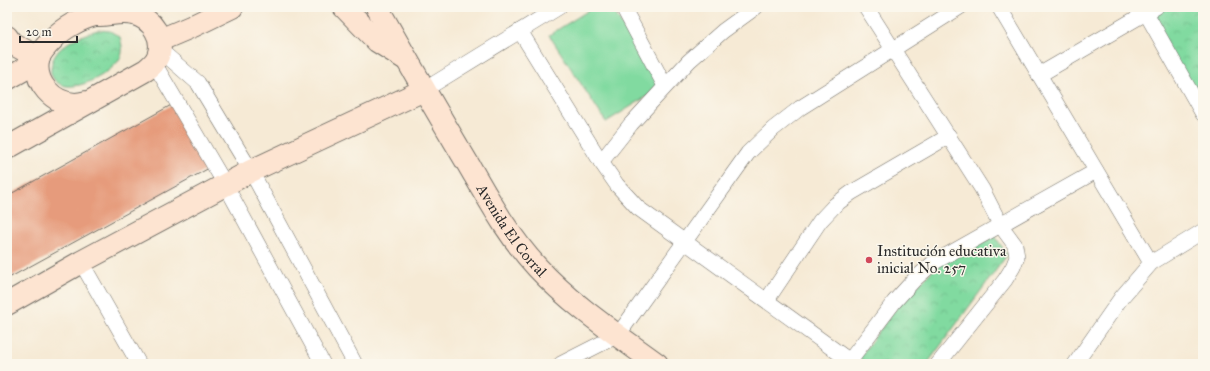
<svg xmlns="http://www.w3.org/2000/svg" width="1210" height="371" viewBox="0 0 1210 371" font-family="'IM FELL Great Primer',serif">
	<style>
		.park { fill: url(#park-crowns); stroke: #568266 }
		.garden { fill: #81daa0; stroke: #568266 }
		.building { fill: #e69b7c }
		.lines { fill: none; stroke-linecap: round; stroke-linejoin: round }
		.street-casing { stroke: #726e66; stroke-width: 16 }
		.secondary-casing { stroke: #726e66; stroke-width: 24 }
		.street { stroke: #fff; stroke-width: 15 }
		.secondary { stroke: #fde4d1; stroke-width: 22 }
		.poi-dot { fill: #d1495b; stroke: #fbf7ec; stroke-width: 1.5 }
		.labels { text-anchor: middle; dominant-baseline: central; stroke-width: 3; stroke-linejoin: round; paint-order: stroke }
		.street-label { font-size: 15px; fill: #2b2b2b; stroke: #fbf7ec }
		.poi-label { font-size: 15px; fill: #2b2b2b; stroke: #fbf7ec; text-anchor: start }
	</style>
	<defs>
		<pattern id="park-crowns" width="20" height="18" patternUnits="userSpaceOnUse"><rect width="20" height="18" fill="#81daa0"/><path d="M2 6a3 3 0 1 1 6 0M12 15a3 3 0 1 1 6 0" fill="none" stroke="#70bb8a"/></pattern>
	</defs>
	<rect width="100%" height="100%" fill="#fbf7ec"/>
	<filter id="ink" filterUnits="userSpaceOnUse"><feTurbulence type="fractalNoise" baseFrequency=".025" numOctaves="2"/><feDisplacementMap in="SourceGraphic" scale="8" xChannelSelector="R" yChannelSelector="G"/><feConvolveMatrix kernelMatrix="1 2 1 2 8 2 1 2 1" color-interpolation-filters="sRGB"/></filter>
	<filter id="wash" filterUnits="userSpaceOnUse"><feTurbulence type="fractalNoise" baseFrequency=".012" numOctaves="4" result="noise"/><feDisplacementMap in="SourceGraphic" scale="16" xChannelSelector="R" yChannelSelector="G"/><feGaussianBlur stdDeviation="0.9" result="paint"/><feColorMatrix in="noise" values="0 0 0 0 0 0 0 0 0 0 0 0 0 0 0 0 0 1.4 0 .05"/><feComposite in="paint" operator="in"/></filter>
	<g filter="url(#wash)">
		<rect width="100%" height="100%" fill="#f6ead5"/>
		<!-- park -->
		<g class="park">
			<path d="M1163 7H1203V84L1191 90 1146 17Z"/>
			<path d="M98 30 110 31 120 37C122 45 124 53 119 60 109 74 79 91 62 85 55 82 50 77 51 69 52 46 79 36 98 30Z"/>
			<path d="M995 236 1007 255 927 364H868L859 358 899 304 937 266Z"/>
		</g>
		<!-- garden -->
		<path class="garden" d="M594 7H611L662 87 606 122 549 35Z"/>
		<g id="blocks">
			<!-- building -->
			<path class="building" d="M175 103 211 167 7 279V196Z"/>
		</g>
	</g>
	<g filter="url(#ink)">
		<use href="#blocks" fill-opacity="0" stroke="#726e66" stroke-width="1"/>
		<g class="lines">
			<defs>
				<g id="street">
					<path d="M623 7 665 86"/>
					<path d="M866 7 982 189 1001 226 1015 245 1017 257 1013 267 1005 280 938 364"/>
					<path d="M999 7 1151 263"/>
					<path d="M1146 13 1203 114"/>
					<path d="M520 31 601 162 617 185 638 208 854 364"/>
					<path d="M159 49 198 83 251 171 355 364"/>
					<path d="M154 63 225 184 323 364"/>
					<path d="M1039 75 1156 7"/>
					<path d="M424 90 559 7"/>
					<path d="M601 162 631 124 689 61 723 31 756 7"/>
					<path d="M81 262 139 364"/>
					<path d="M767 300 820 221 835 205 851 193 949 136"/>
					<path d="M561 364 618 335 748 153 773 129 800 108 960 7"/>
					<path d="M847 364 894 302 914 280 933 263 1096 171"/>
					<path d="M1075 364 1121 298 1151 263 1203 231"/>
				</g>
				<g id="secondary">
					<path d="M344 7 377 41 404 58"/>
					<path id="s1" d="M377 7C407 60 437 112 468 164 489 200 509 237 537 267 572 305 616 334 657 364"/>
					<path d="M7 37 11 43 39 58"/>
					<path d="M160 40 193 26 232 7"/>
					<path d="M7 79 37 62"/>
					<path d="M7 148 146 70C151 66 156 62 158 56 165 38 152 19 134 14 126 12 118 13 110 14 105 15 100 15 95 15 81 18 62 29 53 39 48 44 39 53 38 61 34 83 53 103 75 104 78 104 83 103 87 102"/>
					<path d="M7 304 81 262 251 171 424 90"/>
				</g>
			</defs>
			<!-- street casing -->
			<use href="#street" class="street-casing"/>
			<!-- secondary casing -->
			<use href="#secondary" class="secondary-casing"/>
			<!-- street -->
			<use href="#street" class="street"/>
			<!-- secondary -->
			<use href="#secondary" class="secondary"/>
		</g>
	</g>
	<!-- markers -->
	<circle class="poi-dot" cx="869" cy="260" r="4"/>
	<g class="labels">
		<!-- street labels -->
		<g class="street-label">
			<text stroke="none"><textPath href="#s1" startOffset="261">Avenida El Corral</textPath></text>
		</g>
		<!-- poi labels -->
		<g class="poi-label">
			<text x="877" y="251">Institución educativa<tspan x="877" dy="17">inicial No. 257</tspan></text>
		</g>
	</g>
	<!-- margin -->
	<rect width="1210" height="371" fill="none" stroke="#fbf7ec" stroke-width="24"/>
	<!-- scale -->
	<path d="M20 36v6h57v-6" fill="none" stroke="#2b2b2b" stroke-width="2"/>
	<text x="26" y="36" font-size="12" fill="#2b2b2b" stroke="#fbf7ec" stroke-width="3" paint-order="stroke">20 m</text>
</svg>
